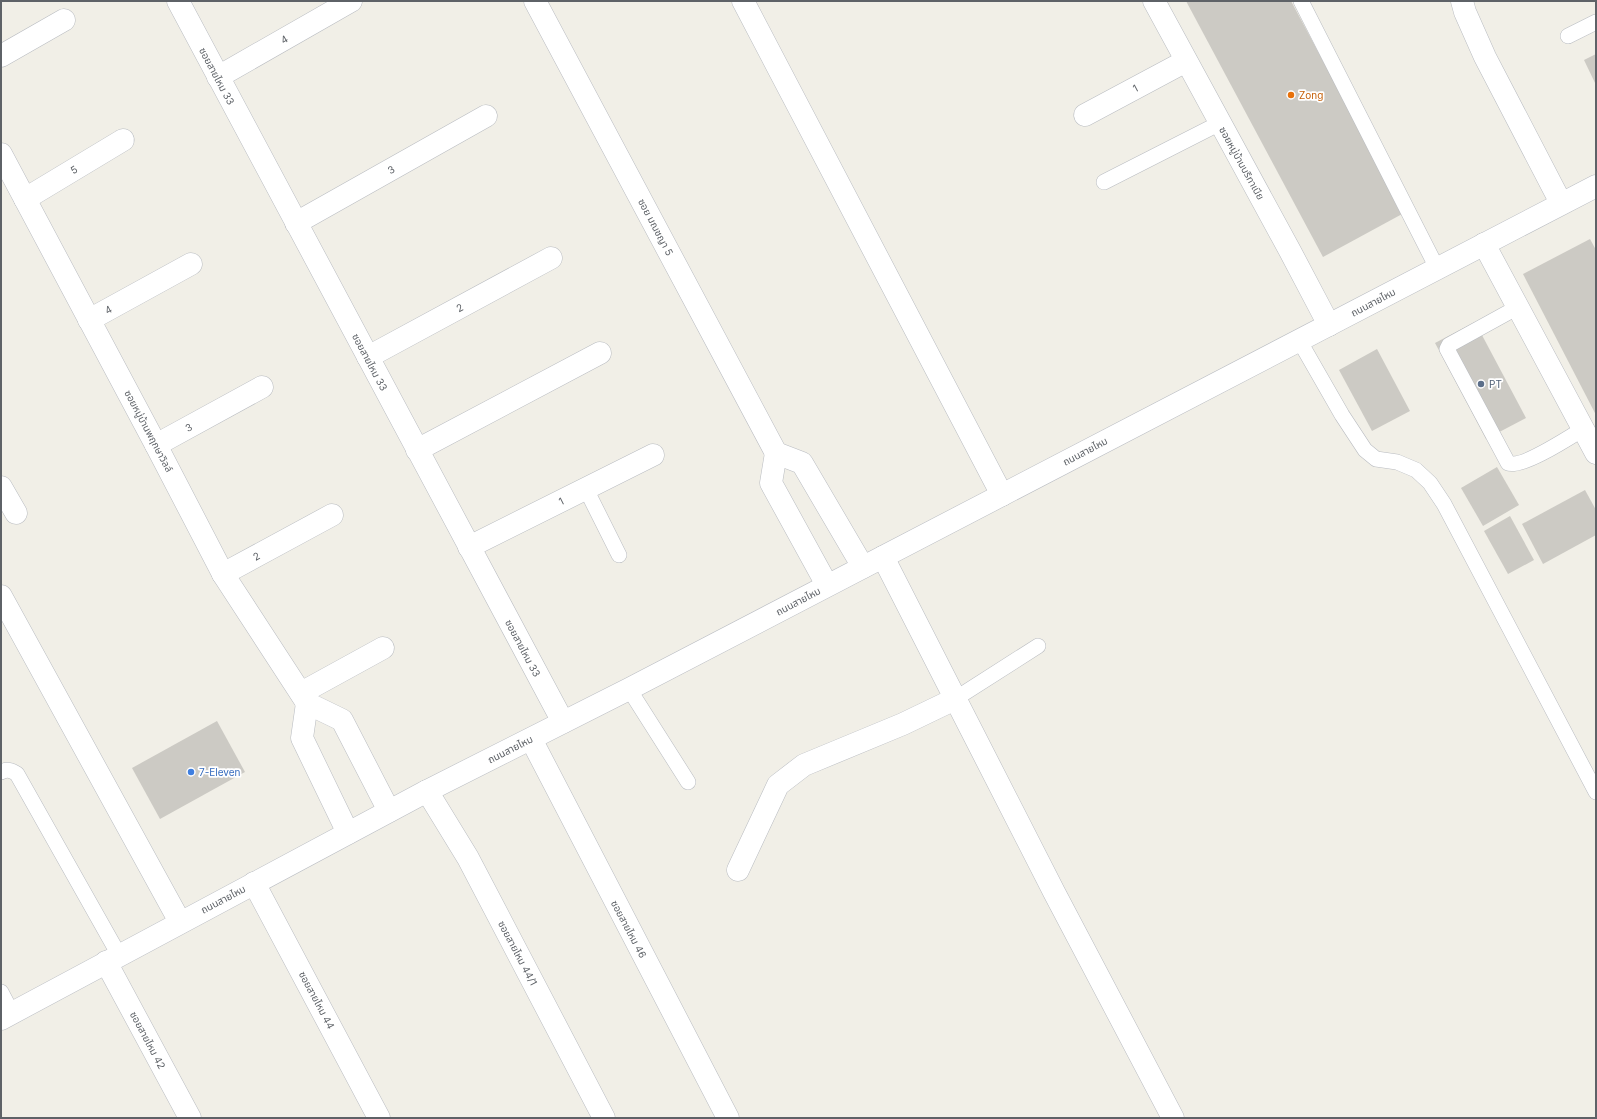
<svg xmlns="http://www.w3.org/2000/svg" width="1597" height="1119" viewBox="0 0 1597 1119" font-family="Inter,'Noto Sans Thai',sans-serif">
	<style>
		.building { fill: #cccac4 }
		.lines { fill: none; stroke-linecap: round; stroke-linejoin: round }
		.service-casing { stroke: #b9bcc1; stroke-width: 16 }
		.minor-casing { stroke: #b9bcc1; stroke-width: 23 }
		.secondary-casing { stroke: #babdc3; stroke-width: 23 }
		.service { stroke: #fff; stroke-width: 15 }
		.minor { stroke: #fff; stroke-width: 22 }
		.secondary { stroke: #fff; stroke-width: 22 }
		.food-dot { fill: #e8710a; stroke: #fff; stroke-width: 1.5 }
		.service-dot { fill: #5c6f8a; stroke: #fff; stroke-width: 1.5 }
		.shop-dot { fill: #3f7fe0; stroke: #fff; stroke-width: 1.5 }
		.labels { text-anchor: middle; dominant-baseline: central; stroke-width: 3.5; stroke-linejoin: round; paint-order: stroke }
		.street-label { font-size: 10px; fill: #5e6267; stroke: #fff }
		.food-label { font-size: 10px; fill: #c56008; stroke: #fff; text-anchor: start }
		.service-label { font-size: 10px; fill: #4e5e75; stroke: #fff; text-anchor: start }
		.shop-label { font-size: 10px; fill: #366cbe; stroke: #fff; text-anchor: start }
	</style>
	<rect width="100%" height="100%" fill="#f1efe7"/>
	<!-- building -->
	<g class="building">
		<path d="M1186 1H1291L1404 213 1323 257Z"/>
		<path d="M1596 54V85L1584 60Z"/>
		<path d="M1590 239 1596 250V415L1523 274Z"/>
		<path d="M1475 322 1526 418 1486 439 1435 343Z"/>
		<path d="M1377 349 1410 411 1372 431 1339 370Z"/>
		<path d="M1497 467 1519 505 1483 526 1461 488Z"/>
		<path d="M1585 490 1596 510V535L1543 564 1522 524Z"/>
		<path d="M1510 516 1534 560 1508 574 1484 531Z"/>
		<path d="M217 721 245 772 160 819 132 768Z"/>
	</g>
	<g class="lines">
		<defs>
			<g id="service">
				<path d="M1301 1 1437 268"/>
				<path d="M1568 36 1596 22"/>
				<path d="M1104 182 1220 123"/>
				<path d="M1518 307 1449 345 1447 349 1508 463C1521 469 1570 437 1583 429"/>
				<path d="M1299 340 1342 415 1365 450 1376 459 1397 462 1416 470 1430 483 1444 504 1596 792"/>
				<path d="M586 489 619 555"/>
				<path d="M629 689 688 782"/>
				<path d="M955 699 1038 646"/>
				<path d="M1 772C7 769 11 770 17 774L119 955"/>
				<path d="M1 992 12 1013"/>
			</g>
			<g id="minor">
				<path d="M178 1 563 722"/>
				<path d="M535 1 776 453"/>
				<path d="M743 1 1002 495"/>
				<path d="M1154 1 1290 251 1329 325"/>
				<path d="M1462 1 1465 12 1485 57 1561 203"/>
				<path d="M1 56 64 20"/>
				<path id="s1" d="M218 77 351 1"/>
				<path id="s2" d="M1085 115 1186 61"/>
				<path d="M1 154 156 445 223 574 307 703"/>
				<path id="s3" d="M25 199 123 140"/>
				<path id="s4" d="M296 223 486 116"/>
				<path d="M1484 244 1596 453"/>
				<path id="s5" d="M89 320 191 264"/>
				<path id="s6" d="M368 357 551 258"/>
				<path id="s7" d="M156 445 262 387"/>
				<path d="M417 450 600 353"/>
				<path d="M776 453 802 463 863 567"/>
				<path d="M776 453 771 483 827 585"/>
				<path d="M1 487 16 513"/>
				<path id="s8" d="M469 547 653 455"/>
				<path d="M883 557 1054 892 1173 1118"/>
				<path id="s9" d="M223 574 332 515"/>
				<path d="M1 596 180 922"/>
				<path d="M301 693 383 648"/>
				<path d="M307 703 342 720 389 811"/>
				<path d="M307 703 302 738 348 833"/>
				<path d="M531 739 728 1118"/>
				<path d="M427 791 468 858 604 1118"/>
				<path d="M738 870 778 785 804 765 903 724 955 699"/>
				<path d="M254 883 379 1118"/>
				<path d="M106 962 190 1118"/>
			</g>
			<path id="secondary" d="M1 1019 427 791 629 689 1596 186"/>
		</defs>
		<!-- service casing -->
		<use href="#service" class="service-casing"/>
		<!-- minor casing -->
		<use href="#minor" class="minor-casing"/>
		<!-- secondary casing -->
		<use href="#secondary" class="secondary-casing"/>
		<!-- service -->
		<use href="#service" class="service"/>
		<!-- minor -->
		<use href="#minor" class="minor"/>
		<!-- secondary -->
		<use href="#secondary" class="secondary"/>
	</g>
	<!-- markers -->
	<circle class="food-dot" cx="1291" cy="95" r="4"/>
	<circle class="service-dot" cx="1481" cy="384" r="4"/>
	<circle class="shop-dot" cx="191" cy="772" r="4"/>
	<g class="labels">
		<!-- street labels -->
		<g class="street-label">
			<text stroke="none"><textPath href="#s1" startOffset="76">4</textPath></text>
			<text transform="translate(217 76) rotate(62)">ซอยสายไหม 33</text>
			<text stroke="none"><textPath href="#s2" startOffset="57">1</textPath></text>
			<text transform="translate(1242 163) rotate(61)">ซอยหมู่บ้านบริทาเนีย</text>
			<text stroke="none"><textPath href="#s3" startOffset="57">5</textPath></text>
			<text stroke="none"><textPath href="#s4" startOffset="109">3</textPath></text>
			<text transform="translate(656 227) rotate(62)">ซอย มณชญา 5</text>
			<text transform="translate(1373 302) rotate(-28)">ถนนสายไหม</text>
			<text stroke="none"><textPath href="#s6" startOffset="104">2</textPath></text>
			<text stroke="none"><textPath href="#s5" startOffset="22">4</textPath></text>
			<text transform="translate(370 362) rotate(62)">ซอยสายไหม 33</text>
			<text stroke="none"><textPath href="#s7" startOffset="37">3</textPath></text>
			<text transform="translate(149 431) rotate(62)">ซอยหมู่บ้านพฤกษาวิลล์</text>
			<text transform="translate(1085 451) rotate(-28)">ถนนสายไหม</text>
			<text stroke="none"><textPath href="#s8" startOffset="103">1</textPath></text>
			<text stroke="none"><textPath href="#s9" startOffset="38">2</textPath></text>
			<text transform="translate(798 601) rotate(-28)">ถนนสายไหม</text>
			<text transform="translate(523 648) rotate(62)">ซอยสายไหม 33</text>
			<text transform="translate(510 749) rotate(-27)">ถนนสายไหม</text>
			<text transform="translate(223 899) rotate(-28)">ถนนสายไหม</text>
			<text transform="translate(629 929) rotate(62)">ซอยสายไหม 46</text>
			<text transform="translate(518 953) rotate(62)">ซอยสายไหม 44/1</text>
			<text transform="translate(317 1000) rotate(62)">ซอยสายไหม 44</text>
			<text transform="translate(148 1040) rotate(62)">ซอยสายไหม 42</text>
		</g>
		<!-- food labels -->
		<g class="food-label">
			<text x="1299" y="95">Zong</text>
		</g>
		<!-- service labels -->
		<g class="service-label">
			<text x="1489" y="384">PT</text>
		</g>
		<!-- shop labels -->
		<g class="shop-label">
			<text x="199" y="772">7-Eleven</text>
		</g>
	</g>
	<!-- border -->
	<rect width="1597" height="1119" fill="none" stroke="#5e6267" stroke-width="4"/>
</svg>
